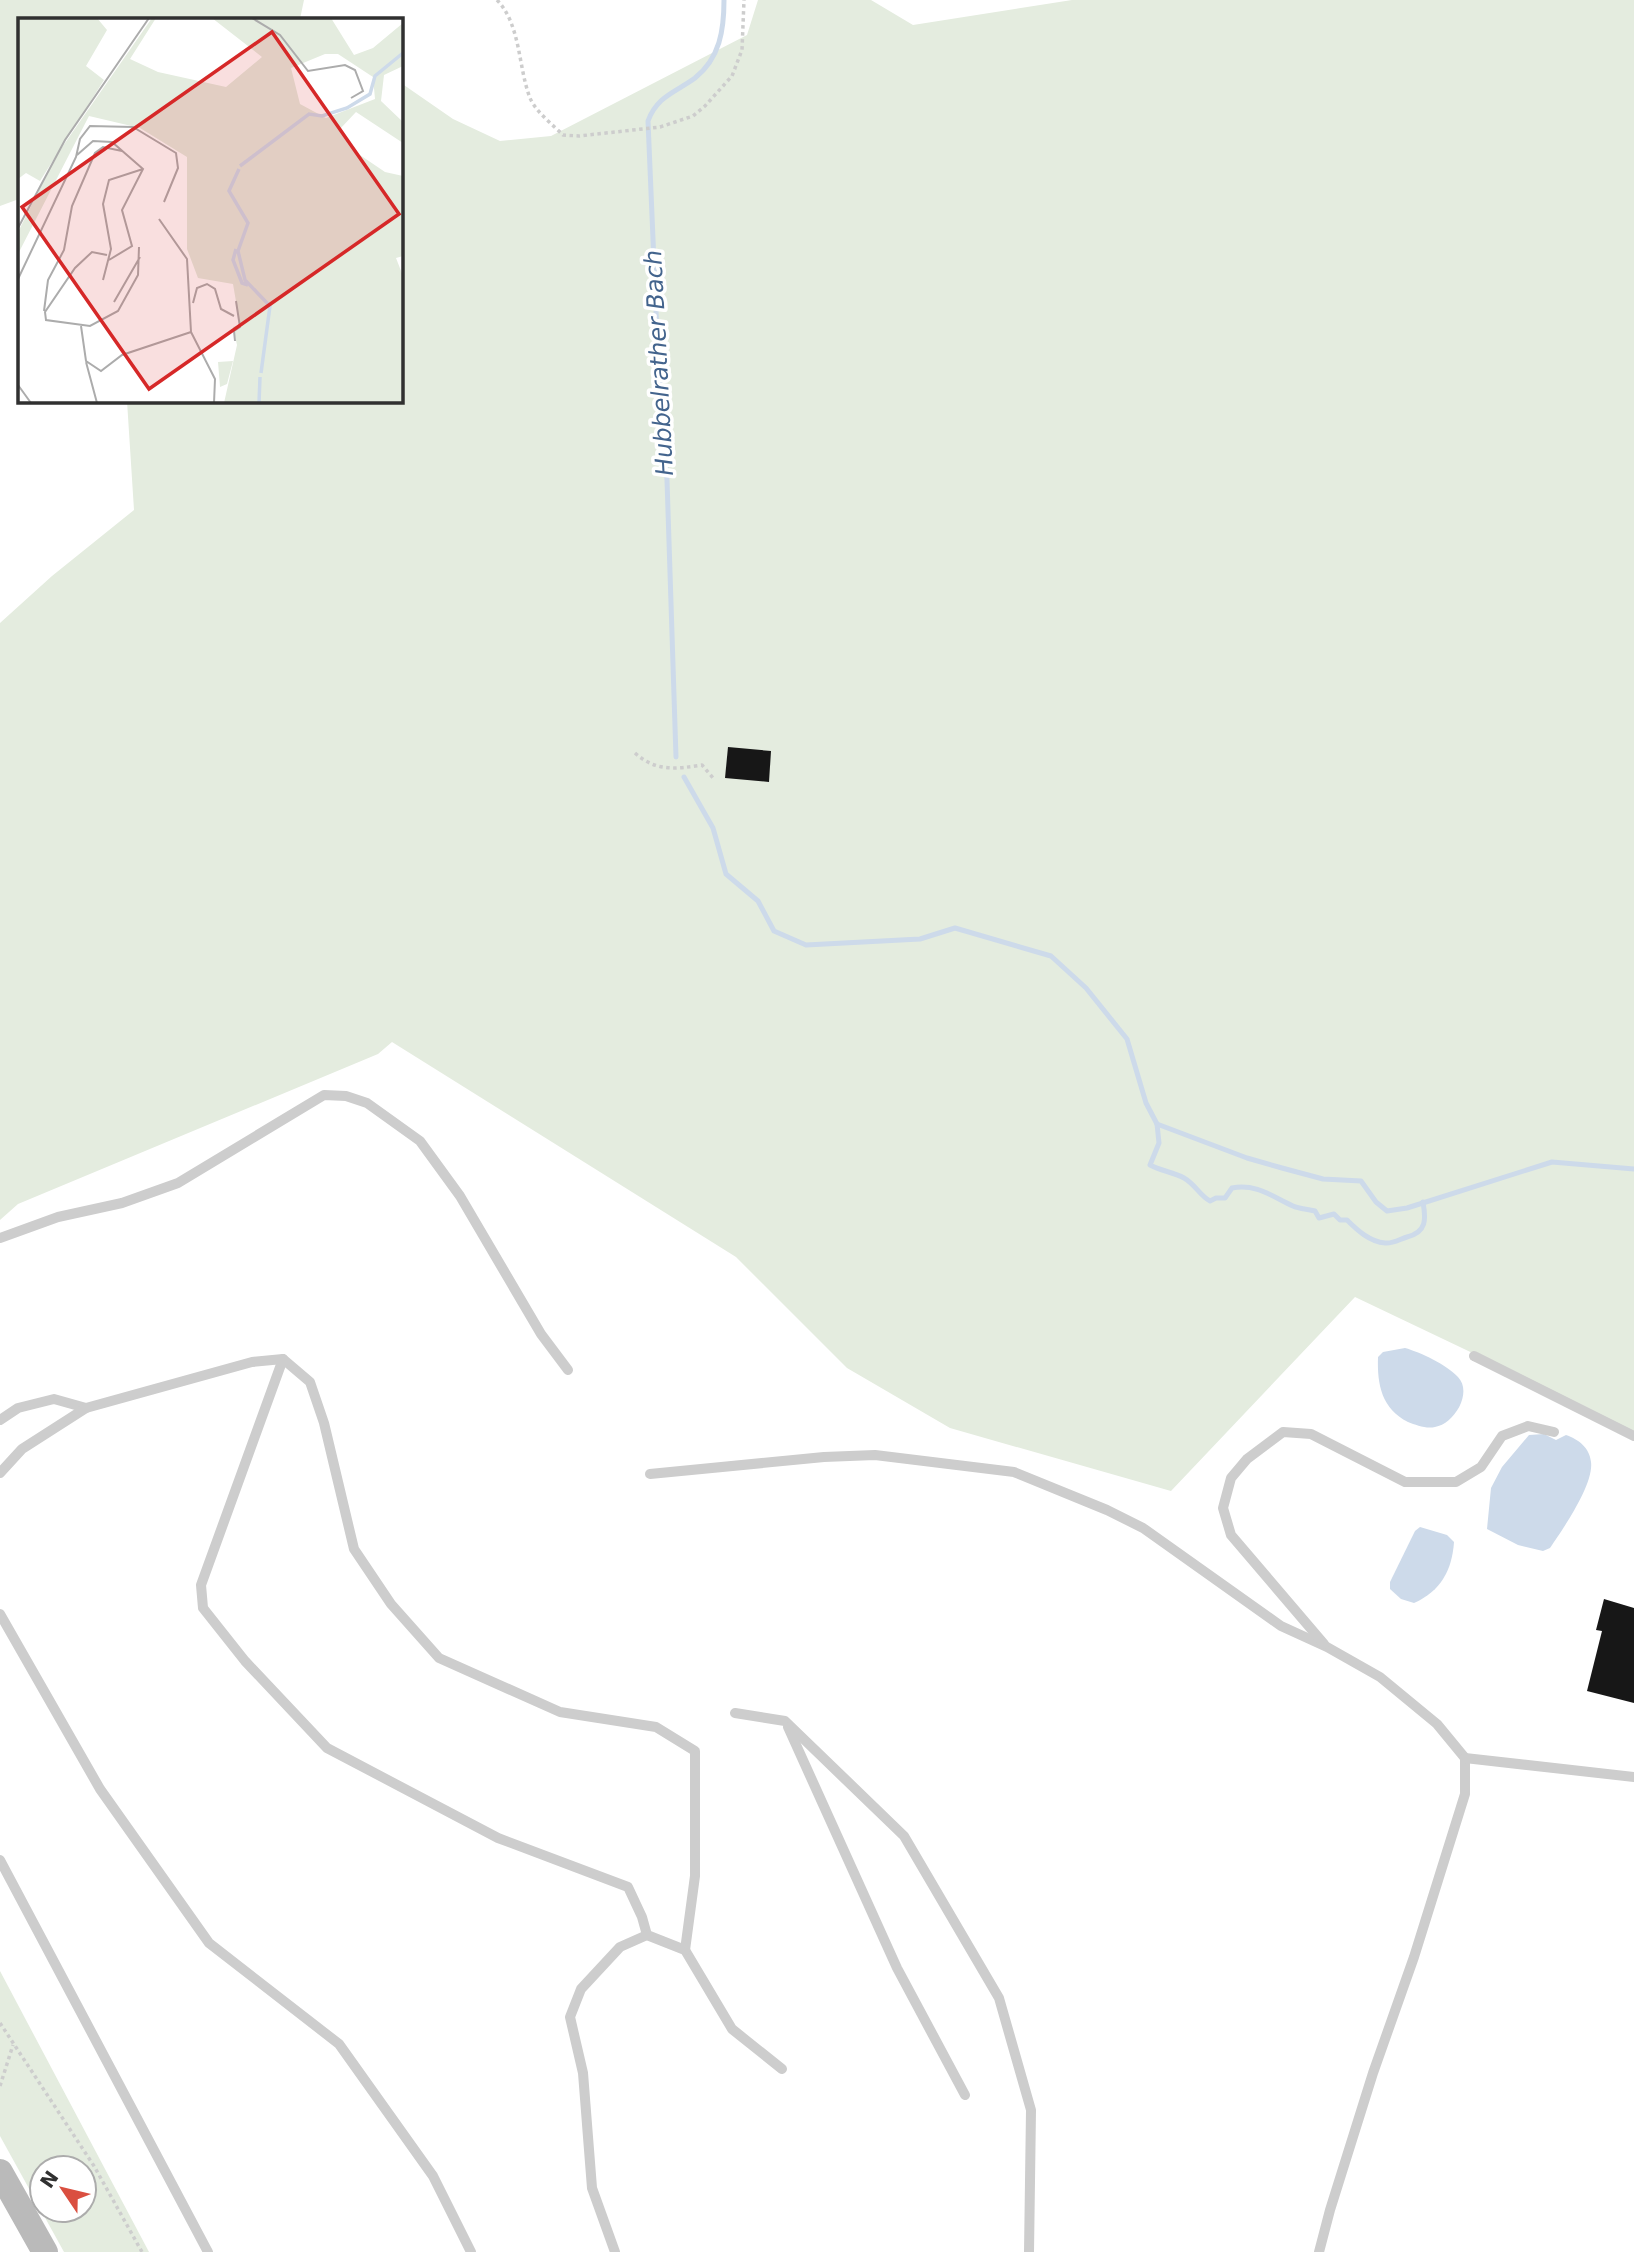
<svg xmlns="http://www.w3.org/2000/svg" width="1634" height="2252" viewBox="0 0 1634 2252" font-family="'DejaVu Sans',sans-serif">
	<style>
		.green { fill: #e4ecdf; fill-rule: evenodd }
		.water { fill: #cddaea }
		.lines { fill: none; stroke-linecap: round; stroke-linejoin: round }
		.stream { stroke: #cddaea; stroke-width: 5 }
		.building { fill: #171717 }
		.path { stroke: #cdcdcd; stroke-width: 3.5; stroke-dasharray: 3.5 3.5; stroke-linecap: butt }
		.lane { stroke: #cdcdcd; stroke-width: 10 }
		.secondary { stroke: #bababa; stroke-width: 26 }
		.labels { text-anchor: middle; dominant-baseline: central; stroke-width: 7; stroke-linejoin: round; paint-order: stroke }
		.water-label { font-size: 24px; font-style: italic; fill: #43648d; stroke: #fff }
		.inset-river { fill: none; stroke: #cddaea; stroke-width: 3.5 }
		.inset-road { fill: none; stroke: #acacac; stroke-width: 2 }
		.view { fill: #d62828; fill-opacity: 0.15; stroke: #d62828; stroke-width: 3.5 }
		.inset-edge { fill: none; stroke: #303030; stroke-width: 3.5 }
	</style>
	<rect width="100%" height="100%" fill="#fff"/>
	<!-- green -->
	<g class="green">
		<path d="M0 0H304L300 19H19V199L0 206Z"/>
		<path d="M758 0H871L913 25 1072 0H1634V1432L1584 1406 1355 1297 1171 1491 950 1428 847 1368 736 1257 392 1042 378 1054 18 1204 0 1220V623L52 576 134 510 127 401H401V83L453 119 500 141 551 136 747 35Z"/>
		<path d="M0 1971 149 2252H64L0 2136ZM42 2168H84V2210H42Z"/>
	</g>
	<!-- water -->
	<g class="water">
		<path d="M1405 1348C1420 1352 1447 1365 1458 1377 1473 1393 1454 1424 1435 1427 1426 1429 1416 1425 1408 1422 1382 1409 1377 1385 1378 1357L1383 1352Z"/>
		<path d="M1544 1434 1556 1440 1566 1435C1578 1439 1590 1448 1591 1462 1594 1484 1563 1529 1550 1548L1543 1551 1518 1545 1487 1529 1491 1488 1502 1467 1529 1435Z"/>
		<path d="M1420 1527 1447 1535 1454 1542C1452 1570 1441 1591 1414 1603L1401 1599 1390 1589V1582L1415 1531Z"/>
	</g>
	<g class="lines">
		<!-- stream -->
		<g class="stream">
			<path d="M676 757 667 480 658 357 648 121C657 96 676 92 695 78 720 58 724 30 724 0"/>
			<path d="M684 777 713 828 726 874 758 901 774 931 806 945 920 939 955 928 1051 956 1086 988 1127 1039 1146 1103 1157 1124 1247 1158 1282 1168 1323 1179 1361 1181 1376 1202 1387 1211 1407 1208 1552 1162 1634 1169"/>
			<path d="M1157 1124 1159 1143 1150 1165C1161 1171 1173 1172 1184 1178 1195 1184 1200 1196 1210 1201L1216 1198H1225L1232 1188C1256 1183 1273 1197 1293 1206 1299 1209 1308 1209 1315 1211L1319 1218 1334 1214 1340 1220H1347C1357 1230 1370 1242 1385 1243 1393 1244 1400 1239 1407 1237 1427 1232 1426 1219 1423 1202"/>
		</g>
	</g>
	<!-- building -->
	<g class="building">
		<path d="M728 747 771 751 769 782 725 778Z"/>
		<path d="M1604 1599 1634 1608V1703L1587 1691 1602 1631 1596 1630Z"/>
	</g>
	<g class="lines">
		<!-- path -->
		<g class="path">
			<path d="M497 0C521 25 518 67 530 98 536 112 553 125 563 135L579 136 660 127 693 116 705 106 732 76 742 50 744 0"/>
			<path d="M635 753C656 772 676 769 702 765L714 779"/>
			<path d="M0 2023 94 2166 142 2252"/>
			<path d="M0 2086 13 2045"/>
		</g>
		<!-- lane -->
		<g class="lane">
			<path d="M0 1238 58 1217 122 1203 178 1183 324 1095 346 1096 367 1103 420 1141 460 1196 541 1334 568 1370"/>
			<path d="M1474 1356 1634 1436"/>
			<path d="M283 1359 201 1585 203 1608 245 1661 327 1748 498 1838 628 1887 642 1917 647 1935 685 1950 732 2029 782 2069"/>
			<path d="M0 1420 18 1408 54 1399 86 1408 252 1362 283 1359 310 1382 324 1423 354 1549 391 1604 439 1658 560 1712 656 1727 695 1751V1876L685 1950"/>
			<path d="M0 1473 22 1449 86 1408"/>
			<path d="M650 1474 824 1457 875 1455 1014 1472 1107 1510 1143 1528 1281 1626 1327 1647 1380 1677 1437 1724 1465 1758V1794L1414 1957 1373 2073 1330 2210 1319 2252"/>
			<path d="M0 1614 100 1789 209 1943 339 2044 433 2176 471 2252"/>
			<path d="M1324 1644 1231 1535 1223 1508 1231 1478 1247 1459 1283 1432 1311 1434 1405 1482H1456L1481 1467 1502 1436 1528 1426 1554 1432"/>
			<path d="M735 1713 785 1721 904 1836 999 1998 1031 2110 1029 2252"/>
			<path d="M788 1727 897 1968 965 2095"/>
			<path d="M1465 1758 1634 1777"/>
			<path d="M0 1860 208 2252"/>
			<path d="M615 2252 592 2188 583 2073 570 2017 581 1989 620 1947 647 1935"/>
		</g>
		<!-- secondary -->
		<path class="secondary" d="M0 2172 45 2252"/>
	</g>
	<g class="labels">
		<!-- water labels -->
		<g class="water-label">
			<text transform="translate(659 363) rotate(-93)">Hubbelrather Bach</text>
		</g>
	</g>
	<!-- overview -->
	<g transform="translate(18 18)">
		<rect width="385" height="385" fill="#fff"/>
		<path d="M0 0H79L89 12 68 48 86 62 22 163 8 155 0 161ZM134 0H138L112 41 140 54 208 69 244 39 194 0H313L336 37 355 30 385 5V48L366 57 363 83 385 104V125L338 94 322 111 339 135 367 154 385 158V238L378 240 385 258V385H206L219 327 215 309 222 307 215 266 180 260 169 231V139L122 110 71 98 0 236V214L40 135ZM307 36H320L355 59 357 81 308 100 282 86 273 50ZM215 343 209 366 202 369 200 344Z" fill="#e4ecdf" fill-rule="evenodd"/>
		<path class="inset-river" d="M222 148 291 96 304 98 329 90 352 76 357 58 385 35M221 151 211 173 230 205 220 233 227 262 252 288 243 355M218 231 215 242 224 265 230 267M241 385 242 359"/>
		<path class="inset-road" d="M234 0 262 17 290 53 327 47 337 52 345 73 333 80M59 137 75 123 94 124 125 151 104 192 114 228 91 242M0 210 47 122 131 0M89 237 74 234 57 250 27 294 28 302 72 308 100 293 120 257 121 229M0 261 58 139 62 121 72 108 115 109 158 135 160 150 146 184M85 262 93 231 85 186 91 162 125 151M96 284 122 239M175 285 179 270 189 266 197 271 203 291 216 298M26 293 30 262 46 232 54 188 77 135 85 129 104 133M63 308 68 343 83 353 104 337 173 314 169 241 141 201M173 314 197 361 196 385M217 323 216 313 222 309 218 283M68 344 79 385M0 367 13 385"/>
		<path class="view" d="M254 14 381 196 131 371 4 189Z"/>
		<rect width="385" height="385" class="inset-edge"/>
	</g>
	<!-- north arrow -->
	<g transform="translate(63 2189) rotate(305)"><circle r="33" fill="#ffffff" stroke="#acacac" stroke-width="2"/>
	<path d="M0-5L12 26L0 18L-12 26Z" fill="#da4f40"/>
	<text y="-10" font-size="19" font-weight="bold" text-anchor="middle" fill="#303030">N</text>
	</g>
</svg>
